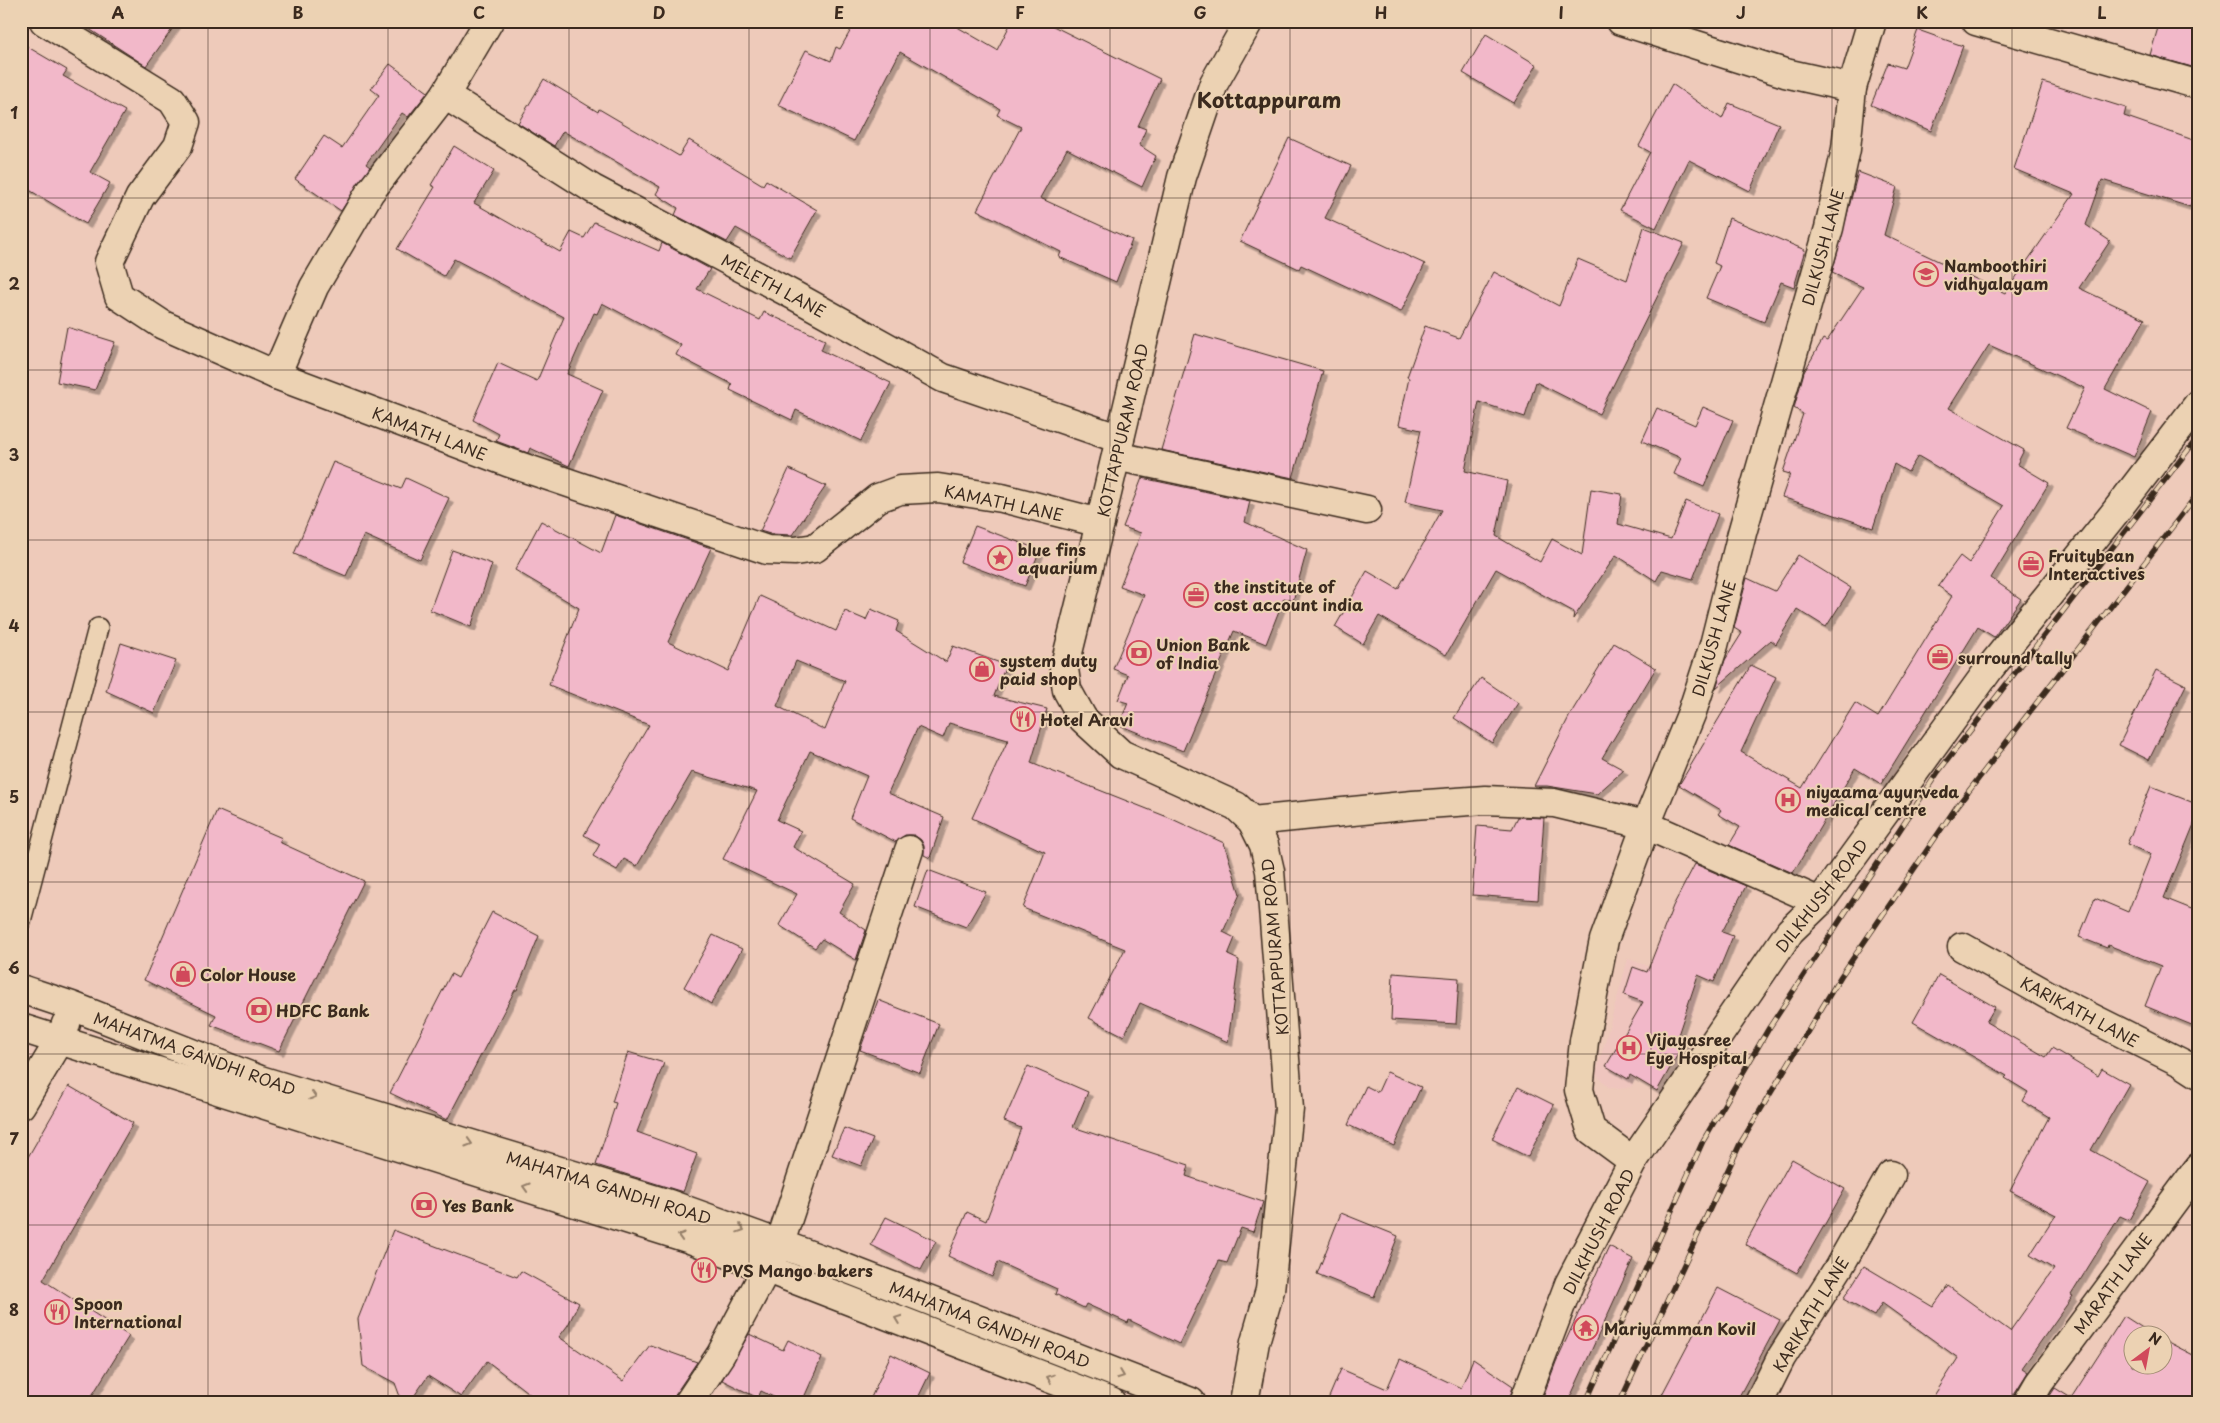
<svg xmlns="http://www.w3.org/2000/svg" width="2220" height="1423" viewBox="0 0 2220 1423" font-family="'Playpen Sans',sans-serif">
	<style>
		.built { fill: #efc5be }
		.building { fill: #f2b8c9; stroke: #3b2a1e; fill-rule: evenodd; filter: url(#shadow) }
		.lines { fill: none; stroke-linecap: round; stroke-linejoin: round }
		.service-casing { stroke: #3b2a1e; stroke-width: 22 }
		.minor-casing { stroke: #3b2a1e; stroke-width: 31 }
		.tertiary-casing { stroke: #3b2a1e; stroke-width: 31 }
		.secondary-casing { stroke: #3b2a1e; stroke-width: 31 }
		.service { stroke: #ecd2b3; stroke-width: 19 }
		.minor { stroke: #ecd2b3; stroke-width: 28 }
		.tertiary { stroke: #ecd2b3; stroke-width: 28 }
		.secondary { stroke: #ecd2b3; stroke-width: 28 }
		.rail-casing { stroke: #3b2a1e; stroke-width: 5.5 }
		.rail { stroke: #ecd2b3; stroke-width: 4; stroke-dasharray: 11; stroke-linecap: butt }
		.oneway { stroke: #947e68 }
		.grid { fill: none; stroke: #3b2a1e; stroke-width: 1; stroke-opacity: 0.55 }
		.labels { text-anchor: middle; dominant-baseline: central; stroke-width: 4; stroke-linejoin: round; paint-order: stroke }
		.street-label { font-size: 16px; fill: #3b2a1e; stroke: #ecd2b3 }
		.poi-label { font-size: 16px; font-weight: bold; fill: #3b2a1e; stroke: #ecd2b3; text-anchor: start }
		.district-label { font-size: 21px; font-weight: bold; fill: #3b2a1e; stroke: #ecd2b3 }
		.neatline { fill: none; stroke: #3b2a1e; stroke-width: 2 }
		.grid-label { font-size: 16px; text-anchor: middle; font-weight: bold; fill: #3b2a1e }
	</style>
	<defs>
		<filter id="shadow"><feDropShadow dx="4.5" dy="4.5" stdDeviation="0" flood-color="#0004"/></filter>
	</defs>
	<rect width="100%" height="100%" fill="#eecaba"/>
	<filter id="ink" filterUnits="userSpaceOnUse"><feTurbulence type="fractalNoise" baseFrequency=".02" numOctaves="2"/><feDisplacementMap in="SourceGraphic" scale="10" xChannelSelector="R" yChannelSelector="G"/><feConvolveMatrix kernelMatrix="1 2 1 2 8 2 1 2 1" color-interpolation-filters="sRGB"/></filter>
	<g filter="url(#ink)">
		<!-- built -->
		<path class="built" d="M1628 959 1700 984 1692 1016 1670 1022 1631 1087 1619 1089 1608 1087 1596 1074Z"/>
		<!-- building -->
		<g class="building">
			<path d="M77 21H178L146 66Z"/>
			<path d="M856 21H947L997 50 1012 21H1043L1160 79 1138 126 1146 129 1139 145 1156 156 1142 187 1067 149 1040 198 1132 240 1116 282 1059 257 1061 252 977 210 1021 127 997 115 1000 109 900 52 854 141 778 105 806 50 831 61 836 47 840 49Z"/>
			<path d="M2160 21H2199V69L2150 55Z"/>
			<path d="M1918 30 1963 46 1931 131 1871 105 1888 63 1904 68Z"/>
			<path d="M1486 34 1537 65 1514 103 1463 73Z"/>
			<path d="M21 43 67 70 63 76 125 111 90 172 110 183 86 224 21 185Z"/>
			<path d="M390 64 428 92 408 117 402 113 366 164 370 167 341 211 295 179 324 136 342 148 379 95 371 89Z"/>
			<path d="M544 79 598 112 599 109 679 156 689 140 763 185 766 180 817 210 790 258 736 228 727 242 675 215 678 208 656 194 660 187 563 131 554 146 518 123Z"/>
			<path d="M2043 82 2126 108 2124 116 2199 142V178L2190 207 2102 180 2086 225 2110 241 2079 288 2145 319 2105 389 2152 412 2134 457 2066 428 2085 388 1989 345 1949 408 2024 450 2017 464 2049 483 1991 578 2021 599 1994 637 1978 627 1881 784 1855 768 1793 873 1729 845 1740 827 1718 814 1721 810 1679 785 1751 665 1776 677 1741 752 1802 788 1855 703 1878 717 1952 596 1938 586 1960 556 1969 563 2004 506 1918 456 1908 472 1894 464 1873 528 1782 497 1790 474 1783 472 1803 414 1794 408 1804 372 1823 339 1827 341 1863 287 1832 273 1858 172 1897 187 1884 235 2005 293 2074 194 2014 169Z"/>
			<path d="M1672 84 1722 119 1729 103 1779 124 1750 191 1689 160 1656 228 1620 210 1650 152 1639 146Z"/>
			<path d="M1289 138 1351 166 1325 218 1425 264 1401 312 1301 265 1299 269 1240 241Z"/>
			<path d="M454 146 494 171 474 203 560 252 571 232 584 238 594 222 659 251 662 243 710 269 697 289 760 320 764 312 825 340 821 350 891 383 861 441 796 410 792 420 730 390 732 384 676 355 681 345 602 303 597 314 594 313 567 374 603 390 569 466 530 448 528 453 496 441 499 434 473 420 498 363 537 381 564 317 454 259 444 276 397 249 435 187 431 185Z"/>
			<path d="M1729 218 1805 250 1794 287 1781 282 1764 322 1706 298 1720 266 1714 263Z"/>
			<path d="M1644 227 1684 243 1599 414 1536 382 1525 417 1479 402 1465 471 1507 481 1496 536 1540 562 1552 539 1582 555 1591 489 1622 494 1618 524 1671 539 1686 501 1718 514 1693 579 1662 570 1656 581 1616 555 1573 619 1574 612 1496 569 1446 655 1379 616 1363 644 1335 627 1367 571 1398 589 1442 510 1405 502 1421 430 1399 425 1409 378 1407 377 1425 326 1459 338 1494 272 1559 306 1578 259 1627 280Z"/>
			<path d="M67 327 115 342 95 390 57 382Z"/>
			<path d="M1195 334 1323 371 1293 478 1161 450Z"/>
			<path d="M1703 407 1733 420 1704 487 1674 474 1681 458 1642 441 1657 408 1695 425Z"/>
			<path d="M333 462 401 489 406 478 449 498 420 560 364 535 346 576 294 554Z"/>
			<path d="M789 469 826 486 792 535 770 534 760 531Z"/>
			<path d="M1142 478 1250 501 1245 522 1307 550 1293 601 1284 598 1266 644 1234 631 1183 751 1119 725 1128 703 1118 700 1128 675 1113 669 1144 595 1120 586 1141 533 1123 527Z"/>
			<path d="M615 515 711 548 668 642 728 671 760 596 836 631 845 611 866 620 871 609 899 621 896 631 946 662 953 646 1006 665 994 696 1047 709 1031 763 1170 818 1224 843 1240 894 1223 932 1235 938 1228 955 1239 960 1228 1042 1140 1003 1124 1036 1089 1018 1125 949 1023 908 1045 852 972 818 1008 740 949 723 943 738 918 727 888 793 944 817 930 858 924 855V846L921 840 914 835H905L896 842 850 818 867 776 810 751 777 820 801 831 793 847 855 884 839 912 866 930 856 960 822 939 815 948 779 925 797 894 723 859 757 791 692 772 637 866 624 859 617 870 593 856 600 844 584 835 649 725 549 685 579 608 515 570 541 521 601 553ZM796 661 845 681 825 730 777 706Z"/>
			<path d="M975 526 1040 550 1025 586 960 562Z"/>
			<path d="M452 550 492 564 471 627 430 610Z"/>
			<path d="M1798 555 1851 588 1826 627 1797 609 1776 644 1771 640 1716 688 1725 660 1742 633 1734 628 1747 578 1775 591Z"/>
			<path d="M121 643 176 661 154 713 106 691Z"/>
			<path d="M1614 643 1656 668 1602 758 1624 770 1597 794 1547 786H1534L1571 713Z"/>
			<path d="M2156 670 2186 685 2149 760 2119 745Z"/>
			<path d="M1481 678 1518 703 1492 743 1454 718Z"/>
			<path d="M2151 786 2199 805V812L2164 898 2199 912V1028L2145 1006 2161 966 2108 945 2107 948 2079 937 2095 898 2128 912 2151 854 2127 844Z"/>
			<path d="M217 810 282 838 279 842 364 881 279 1051 211 1025 216 1015 144 980Z"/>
			<path d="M1518 817 1544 818 1538 900 1472 895 1477 826 1512 829Z"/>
			<path d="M1695 864 1746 886 1722 932 1733 936 1714 982 1698 975 1678 1035 1686 1040 1657 1091 1630 1075 1628 1079 1606 1066 1643 1002 1624 995 1633 967 1647 972 1673 906Z"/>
			<path d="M928 870 986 892 966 927 915 907Z"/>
			<path d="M492 912 539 936 517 990H515L447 1120 390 1093 451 974 458 978Z"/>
			<path d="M713 935 742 949 711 1004 684 987Z"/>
			<path d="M1393 973 1459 978 1456 1024 1391 1020Z"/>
			<path d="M1939 975 1995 1007 1986 1022 2046 1057 2052 1048 2098 1076 2102 1069 2129 1084 2091 1150 2150 1182 2129 1220 2120 1216 2071 1295 2073 1296 2022 1368 2028 1372 2014 1394 2012 1402H1930L1958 1358 1882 1303 1874 1316 1843 1299 1864 1266 1933 1307 1948 1286 2010 1331 2054 1269 2030 1255 2056 1215 2010 1191 2049 1117 2023 1101 2028 1092 2005 1078 2007 1076 1913 1022Z"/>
			<path d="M878 1000 939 1024 920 1073 860 1050Z"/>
			<path d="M628 1052 664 1063 637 1132 697 1154 683 1192 596 1165 616 1103 612 1102Z"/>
			<path d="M1028 1066 1088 1092 1073 1127 1189 1165 1186 1176 1263 1202 1253 1232 1241 1228 1227 1263 1219 1261 1179 1344 1129 1320 1128 1323 1086 1304 1084 1308 1055 1294 1057 1289 998 1262 992 1277 948 1256 967 1212 986 1221 1021 1128 1004 1121Z"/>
			<path d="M1387 1072 1421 1087 1394 1146 1348 1125 1366 1086 1378 1092Z"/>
			<path d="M69 1086 133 1123 43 1280 129 1336 88 1402H21V1169Z"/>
			<path d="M1518 1087 1554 1105 1528 1157 1492 1139Z"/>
			<path d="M844 1128 873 1139 861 1166 832 1155Z"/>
			<path d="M1792 1159 1845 1189 1797 1273 1745 1244Z"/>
			<path d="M1341 1213 1398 1236 1374 1297 1317 1274Z"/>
			<path d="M886 1217 936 1241 921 1270 871 1245Z"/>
			<path d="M393 1230 517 1277 521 1271 579 1303 568 1325 559 1337 623 1381 650 1345 697 1362 676 1393 673 1402H540L487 1361 461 1397 428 1376 410 1402H402L395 1383 363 1366 358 1319Z"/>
			<path d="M1609 1246 1633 1259 1568 1402H1541L1556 1362Z"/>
			<path d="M1718 1288 1780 1320 1736 1402H1658Z"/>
			<path d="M2124 1316 2155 1336H2132V1366H2162V1339L2199 1358V1402H2046L2055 1388 2071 1398Z"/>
			<path d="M749 1334 783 1350 788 1340 822 1357 802 1402H784L761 1391 758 1398 722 1380Z"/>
			<path d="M891 1354 930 1373 916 1402H869Z"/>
			<path d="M1400 1359 1461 1388 1473 1359 1513 1386 1509 1402H1327L1341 1369 1387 1389Z"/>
		</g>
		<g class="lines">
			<defs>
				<path id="service" d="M21 921 98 628"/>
				<g id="minor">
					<path d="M44 21 172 100 186 122 178 146 140 197 109 262 119 296 163 325 276 375 507 462 767 550 795 551 815 548 878 498 900 490 938 488 1002 498 1100 523"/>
					<path d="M1621 21 1785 73 1852 88 1872 21"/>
					<path d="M1976 21 2199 85"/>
					<path d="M445 95 593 189 795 296 943 378 1120 439"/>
					<path d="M276 375 314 287 370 192 445 95 489 21"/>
					<path d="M1116 456 1367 510"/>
					<path d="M1252 821 1413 805 1485 800 1554 803 1646 825 1820 902"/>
					<path d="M1962 947 2064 1004 2182 1063 2199 1074"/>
					<path d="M1633 1161 1591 1130 1579 1090 1584 1041 1604 940 1646 825 1692 712 1714 645 1742 533 1829 228 1846 149 1852 88"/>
					<path d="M689 1402 721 1354 780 1243 909 850"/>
					<path d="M1524 1402 1569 1284 1633 1161 1790 931 1820 902 1990 668 2113 515 2199 403"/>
					<path d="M1759 1402 1781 1358 1839 1267 1891 1175"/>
					<path d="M2028 1402 2039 1383 2199 1167"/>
				</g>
				<path id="tertiary" d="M1244 1402 1255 1342 1270 1290 1289 1109 1270 871 1264 845 1252 821 1236 806 1121 754 1083 719 1067 690 1064 669 1100 523 1182 177 1214 83 1249 21"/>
				<g id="secondary">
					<path d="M21 989 72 1006 260 1080 669 1204 835 1264 1191 1402"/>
					<path d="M21 1028 690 1239 1111 1402"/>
					<path d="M21 1105 60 1040 66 1024"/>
				</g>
			</defs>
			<!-- service casing -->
			<use href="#service" class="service-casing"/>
			<!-- minor casing -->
			<use href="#minor" class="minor-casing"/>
			<!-- tertiary casing -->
			<use href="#tertiary" class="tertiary-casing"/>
			<!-- secondary casing -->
			<use href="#secondary" class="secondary-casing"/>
			<!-- service -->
			<use href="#service" class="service"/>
			<!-- minor -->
			<use href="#minor" class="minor"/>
			<!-- tertiary -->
			<use href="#tertiary" class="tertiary"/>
			<!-- secondary -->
			<use href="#secondary" class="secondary"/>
			<defs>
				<g id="rail">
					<path d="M1586 1402 1703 1141 1769 1028 1938 772 2199 436"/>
					<path d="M1620 1402 1740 1144 1841 976 1955 809 2199 492"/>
				</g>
			</defs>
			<!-- rail casing -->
			<use href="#rail" class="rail-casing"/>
			<!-- rail -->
			<use href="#rail" class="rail"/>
		</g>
		<!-- one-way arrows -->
		<defs><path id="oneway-chevron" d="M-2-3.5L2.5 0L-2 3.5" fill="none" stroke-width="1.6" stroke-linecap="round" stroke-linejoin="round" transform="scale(1.25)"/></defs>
		<g class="oneway">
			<use href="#oneway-chevron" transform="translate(313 1096) rotate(17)"/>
			<use href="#oneway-chevron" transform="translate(469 1143) rotate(17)"/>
			<use href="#oneway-chevron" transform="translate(526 1187) rotate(-163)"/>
			<use href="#oneway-chevron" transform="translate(741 1229) rotate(19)"/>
			<use href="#oneway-chevron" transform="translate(681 1236) rotate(-163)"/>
			<use href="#oneway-chevron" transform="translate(898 1319) rotate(-159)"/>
			<use href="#oneway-chevron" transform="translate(1121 1375) rotate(21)"/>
			<use href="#oneway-chevron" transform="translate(1050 1378) rotate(-159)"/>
		</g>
	</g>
	<!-- grid -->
	<path class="grid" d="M208 21V1402M388 21V1402M569 21V1402M749 21V1402M930 21V1402M1110 21V1402M1290 21V1402M1471 21V1402M1651 21V1402M1832 21V1402M2012 21V1402M21 198H2199M21 370H2199M21 540H2199M21 712H2199M21 882H2199M21 1054H2199M21 1225H2199"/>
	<!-- icons -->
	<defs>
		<symbol id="school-ring" viewBox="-11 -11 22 22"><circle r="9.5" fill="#ecd2b3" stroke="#d1495b" stroke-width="1.5"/><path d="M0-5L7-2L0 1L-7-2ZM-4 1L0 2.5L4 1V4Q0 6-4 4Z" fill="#d1495b"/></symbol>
		<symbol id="sight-ring" viewBox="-11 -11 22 22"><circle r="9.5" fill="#ecd2b3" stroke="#d1495b" stroke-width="1.5"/><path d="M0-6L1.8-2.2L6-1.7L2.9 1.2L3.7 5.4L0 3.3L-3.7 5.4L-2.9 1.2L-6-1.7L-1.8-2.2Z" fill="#d1495b"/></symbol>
		<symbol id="office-ring" viewBox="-11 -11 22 22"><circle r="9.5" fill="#ecd2b3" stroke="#d1495b" stroke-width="1.5"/><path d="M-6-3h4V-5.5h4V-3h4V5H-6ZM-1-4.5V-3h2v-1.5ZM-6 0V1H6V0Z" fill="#d1495b"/></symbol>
		<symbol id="bank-ring" viewBox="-11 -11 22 22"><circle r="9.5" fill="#ecd2b3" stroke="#d1495b" stroke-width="1.5"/><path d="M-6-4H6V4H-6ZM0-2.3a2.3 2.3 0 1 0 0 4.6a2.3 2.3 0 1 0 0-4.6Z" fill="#d1495b"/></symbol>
		<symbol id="shop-ring" viewBox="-11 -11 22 22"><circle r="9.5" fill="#ecd2b3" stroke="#d1495b" stroke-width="1.5"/><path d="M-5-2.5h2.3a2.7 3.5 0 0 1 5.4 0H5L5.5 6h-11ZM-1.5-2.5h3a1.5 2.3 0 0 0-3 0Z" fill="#d1495b"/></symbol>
		<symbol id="restaurant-ring" viewBox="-11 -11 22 22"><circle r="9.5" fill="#ecd2b3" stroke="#d1495b" stroke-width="1.5"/><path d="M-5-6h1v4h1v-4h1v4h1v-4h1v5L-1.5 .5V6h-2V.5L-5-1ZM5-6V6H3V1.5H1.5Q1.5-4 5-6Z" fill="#d1495b"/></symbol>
		<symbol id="hospital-ring" viewBox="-11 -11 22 22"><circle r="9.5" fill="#ecd2b3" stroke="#d1495b" stroke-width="1.5"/><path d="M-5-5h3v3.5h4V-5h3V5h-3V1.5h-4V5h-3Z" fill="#d1495b"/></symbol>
		<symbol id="temple-ring" viewBox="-11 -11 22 22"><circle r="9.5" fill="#ecd2b3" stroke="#d1495b" stroke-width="1.5"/><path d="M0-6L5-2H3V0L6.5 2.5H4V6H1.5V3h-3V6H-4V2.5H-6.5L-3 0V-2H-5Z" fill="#d1495b"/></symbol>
	</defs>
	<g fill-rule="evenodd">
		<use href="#school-ring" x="1912" y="260" width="28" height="28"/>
		<use href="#sight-ring" x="986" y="544" width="28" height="28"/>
		<use href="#office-ring" x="2017" y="550" width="28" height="28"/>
		<use href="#office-ring" x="1182" y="581" width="28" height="28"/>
		<use href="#bank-ring" x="1125" y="639" width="28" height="28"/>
		<use href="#office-ring" x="1926" y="643" width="28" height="28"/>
		<use href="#shop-ring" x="968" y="655" width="28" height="28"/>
		<use href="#restaurant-ring" x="1009" y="705" width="28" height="28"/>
		<use href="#hospital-ring" x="1774" y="786" width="28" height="28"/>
		<use href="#shop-ring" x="169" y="960" width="28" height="28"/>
		<use href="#bank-ring" x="245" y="996" width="28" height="28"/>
		<use href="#hospital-ring" x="1615" y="1034" width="28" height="28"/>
		<use href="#bank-ring" x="410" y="1191" width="28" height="28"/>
		<use href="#restaurant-ring" x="690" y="1256" width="28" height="28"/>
		<use href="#restaurant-ring" x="43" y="1298" width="28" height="28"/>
		<use href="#temple-ring" x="1572" y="1314" width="28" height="28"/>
	</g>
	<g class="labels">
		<!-- street labels -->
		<g class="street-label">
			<text transform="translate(1822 247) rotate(-75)">DILKUSH LANE</text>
			<text transform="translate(774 285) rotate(28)">MELETH LANE</text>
			<text transform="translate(1122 430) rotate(-77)">KOTTAPPURAM ROAD</text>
			<text transform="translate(430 433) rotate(21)">KAMATH LANE</text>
			<text transform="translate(1004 502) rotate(12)">KAMATH LANE</text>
			<text transform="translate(1713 638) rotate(-74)">DILKUSH LANE</text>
			<text transform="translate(1821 895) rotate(-52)">DILKHUSH ROAD</text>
			<text transform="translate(1274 947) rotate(-95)">KOTTAPPURAM ROAD</text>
			<text transform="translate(2080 1011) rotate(28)">KARIKATH LANE</text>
			<text transform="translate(195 1053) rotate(20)">MAHATMA GANDHI ROAD</text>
			<text transform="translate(609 1187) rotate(17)">MAHATMA GANDHI ROAD</text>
			<text transform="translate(1598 1231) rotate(-63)">DILKHUSH ROAD</text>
			<text transform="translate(2112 1283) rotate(-54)">MARATH LANE</text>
			<text transform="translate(1810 1314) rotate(-59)">KARIKATH LANE</text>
			<text transform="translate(990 1324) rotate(21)">MAHATMA GANDHI ROAD</text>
		</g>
		<!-- poi labels -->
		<g class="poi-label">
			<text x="1944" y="265">Namboothiri<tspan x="1944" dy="18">vidhyalayam</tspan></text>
			<text x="1018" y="549">blue fins<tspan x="1018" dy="18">aquarium</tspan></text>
			<text x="2048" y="555">Fruitybean<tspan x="2048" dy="18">Interactives</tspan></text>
			<text x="1214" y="586">the institute of<tspan x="1214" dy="18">cost account india</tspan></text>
			<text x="1156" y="644">Union Bank<tspan x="1156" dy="18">of India</tspan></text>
			<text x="1958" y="657">surround tally</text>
			<text x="1000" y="660">system duty<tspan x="1000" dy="18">paid shop</tspan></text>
			<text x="1040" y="719">Hotel Aravi</text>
			<text x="1806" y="791">niyaama ayurveda<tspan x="1806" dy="18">medical centre</tspan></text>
			<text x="200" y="974">Color House</text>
			<text x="276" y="1010">HDFC Bank</text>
			<text x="1646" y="1039">Vijayasree<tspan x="1646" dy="18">Eye Hospital</tspan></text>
			<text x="442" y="1205">Yes Bank</text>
			<text x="722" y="1270">PVS Mango bakers</text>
			<text x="74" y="1303">Spoon<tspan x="74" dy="18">International</tspan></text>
			<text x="1604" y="1328">Mariyamman Kovil</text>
		</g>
		<!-- district labels -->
		<g class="district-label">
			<text x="1269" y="99">Kottappuram</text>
		</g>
	</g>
	<!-- margin -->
	<rect width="2220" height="1423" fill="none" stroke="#ecd2b3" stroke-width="55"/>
	<!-- north arrow -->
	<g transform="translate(2148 1350) rotate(32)"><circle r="24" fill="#ecd2b3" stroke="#a58f77"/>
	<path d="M0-4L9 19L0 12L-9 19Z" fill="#d1495b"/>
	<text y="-8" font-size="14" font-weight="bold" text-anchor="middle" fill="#3b2a1e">N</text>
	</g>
	<rect x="28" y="28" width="2164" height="1368" class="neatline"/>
	<g class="grid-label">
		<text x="118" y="19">A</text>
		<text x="298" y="19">B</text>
		<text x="479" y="19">C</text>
		<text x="659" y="19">D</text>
		<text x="839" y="19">E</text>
		<text x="1020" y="19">F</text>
		<text x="1200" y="19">G</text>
		<text x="1381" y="19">H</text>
		<text x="1561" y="19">I</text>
		<text x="1741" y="19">J</text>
		<text x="1922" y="19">K</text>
		<text x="2102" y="19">L</text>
		<text x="14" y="119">1</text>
		<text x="14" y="290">2</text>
		<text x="14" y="461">3</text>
		<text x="14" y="632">4</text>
		<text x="14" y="803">5</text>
		<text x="14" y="974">6</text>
		<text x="14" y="1145">7</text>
		<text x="14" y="1316">8</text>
	</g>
</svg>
